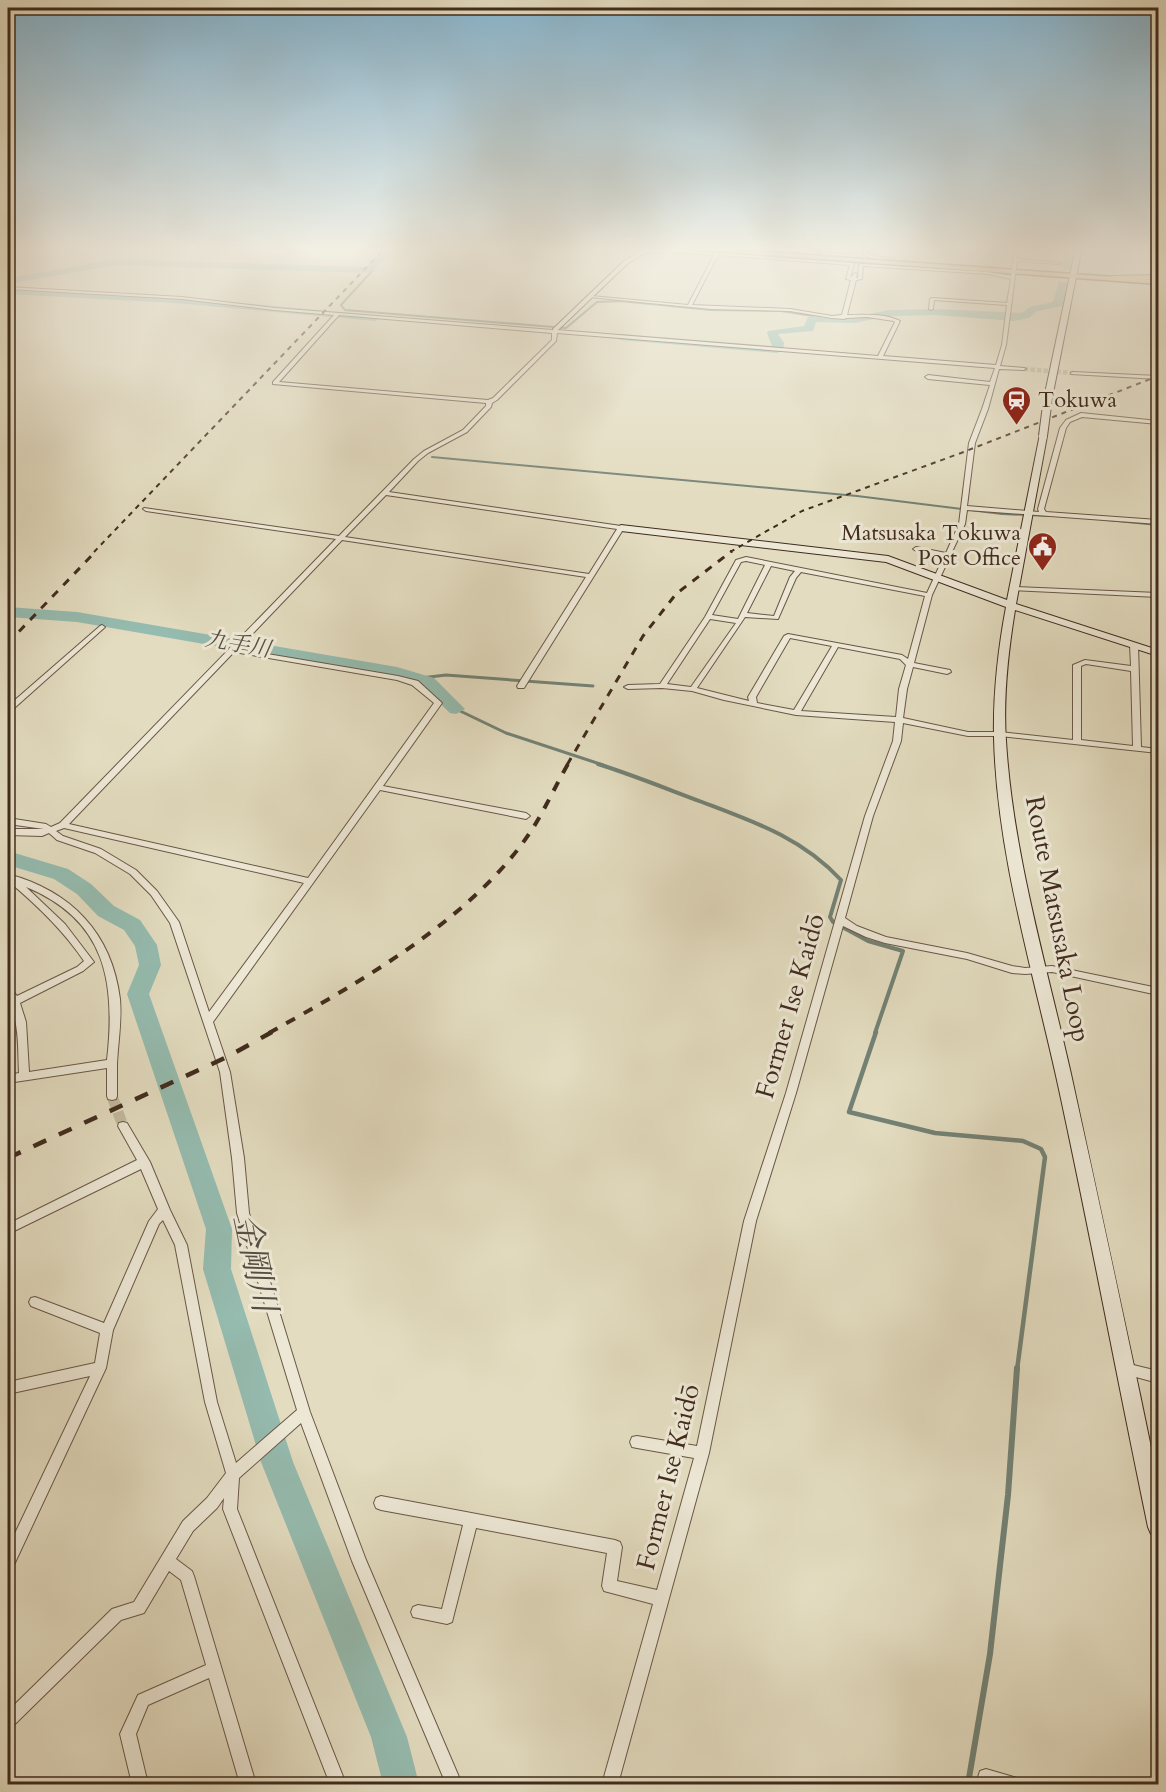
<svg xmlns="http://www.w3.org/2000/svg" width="1166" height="1792" viewBox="0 0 1166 1792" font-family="Cardo,'Noto Serif JP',serif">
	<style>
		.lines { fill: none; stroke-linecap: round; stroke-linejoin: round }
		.stream-far4 { stroke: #738275; stroke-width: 2 }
		.stream-far3 { stroke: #738275; stroke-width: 3 }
		.stream-far2 { stroke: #738275; stroke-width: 4 }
		.stream-far1 { stroke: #738275; stroke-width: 4.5 }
		.stream { stroke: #738275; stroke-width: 6 }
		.river { fill: #95bcb0; fill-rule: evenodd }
		.street-tunnel-far1 { stroke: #c2b99f; stroke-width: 4.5; stroke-dasharray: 4.5 2; stroke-linecap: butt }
		.street-tunnel { stroke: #c2b99f; stroke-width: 11; stroke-dasharray: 11 6; stroke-linecap: butt }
		.street-casing { stroke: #695746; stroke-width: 2 }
		.secondary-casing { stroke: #402b1d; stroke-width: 2 }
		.primary-casing { stroke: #402b1d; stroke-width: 2 }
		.highway-casing { stroke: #402b1d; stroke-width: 3 }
		.street { fill: #ede8d6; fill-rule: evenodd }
		.secondary { fill: #ede8d6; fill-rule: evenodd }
		.primary { fill: #e2be80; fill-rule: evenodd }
		.highway { fill: #e2be80; fill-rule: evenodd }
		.rail-far3 { stroke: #402b1d; stroke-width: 2; stroke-dasharray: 5 5; stroke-linecap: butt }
		.rail-far2 { stroke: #402b1d; stroke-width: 3; stroke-dasharray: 8 8; stroke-linecap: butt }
		.rail-far1 { stroke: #402b1d; stroke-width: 4; stroke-dasharray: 10 10; stroke-linecap: butt }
		.rail { stroke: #402b1d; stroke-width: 4.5; stroke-dasharray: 14 14; stroke-linecap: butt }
		.secondary-bridge-casing { stroke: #402b1d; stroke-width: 10; stroke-linecap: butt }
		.secondary-bridge { stroke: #ede8d6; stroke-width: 8 }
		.labels { text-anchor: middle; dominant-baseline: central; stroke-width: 6; stroke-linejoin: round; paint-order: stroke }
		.far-poi-label { font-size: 22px; fill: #402b1d; stroke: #ede8d6; text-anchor: start }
		.far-water-label { font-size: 22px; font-style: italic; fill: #554f42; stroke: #ede8d6 }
		.street-label { font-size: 26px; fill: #402b1d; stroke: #ede8d6 }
		.near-water-label { font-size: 33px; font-style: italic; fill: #554f42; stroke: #ede8d6 }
	</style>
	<rect width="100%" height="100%" fill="#e3dcc0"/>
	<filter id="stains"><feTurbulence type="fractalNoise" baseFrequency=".00333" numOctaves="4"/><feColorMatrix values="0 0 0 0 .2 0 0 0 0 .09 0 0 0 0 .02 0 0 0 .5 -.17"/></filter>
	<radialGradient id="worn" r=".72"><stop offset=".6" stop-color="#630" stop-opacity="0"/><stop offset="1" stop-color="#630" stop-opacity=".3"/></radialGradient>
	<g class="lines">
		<!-- stream-far4 -->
		<g class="stream-far4">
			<path d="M370 270H373L341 305 345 310 566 328 597 302 620 301 711 310 781 311 826 318"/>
			<path d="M432 457 857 496 1002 514 1049 516"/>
			<path d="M1107 520 1158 525"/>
		</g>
		<!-- stream-far3 -->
		<g class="stream-far3">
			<path d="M421 678 446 675 593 686"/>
			<path d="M456 709 506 733 603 765"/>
		</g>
		<!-- stream-far2 -->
		<path class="stream-far2" d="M598 764C633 775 667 789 702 802 755 822 802 838 841 880L830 917 833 922 868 941 903 951 875 1033"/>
		<!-- stream-far1 -->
		<path class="stream-far1" d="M876 1032 849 1112 935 1133 1023 1141 1041 1149 1045 1157 1017 1370"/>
		<!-- stream -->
		<path class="stream" d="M968 1784 990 1654 1008 1495 1017 1368"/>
		<!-- river -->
		<g class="river">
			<path d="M371 247 394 249 370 273 116 265 8 284V278L116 259 367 267 382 251Z"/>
			<path d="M1069 247H1158V252L1074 253 1072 267 1067 270 1062 267 1065 250Z"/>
			<path d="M1059 281 1068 283 1062 306 1037 311 1029 318 1014 321 936 315 889 316 854 323 816 322 813 331 778 334 784 343 783 350 777 353 621 340 616 337 621 334 772 346 767 333 768 331 804 326 808 317 812 316 854 317 889 310 936 309 1022 313 1030 307 1053 302Z"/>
			<path d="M8 288 174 297 375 315 380 318 375 321 174 303 8 294Z"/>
			<path d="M8 607 77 612 397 667 434 678 465 709 456 714 450 713 422 686 394 677 77 622 8 617Z"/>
			<path d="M8 851 68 869 91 884 114 906 140 920 157 945 161 965 149 994 232 1229 231 1269 293 1462 407 1737 419 1784H383L371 1737 261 1462 203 1269 206 1229 127 994 139 965 135 946 124 930 98 916 77 894 54 879 8 865Z"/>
		</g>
		<!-- street-tunnel-far1 -->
		<g class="street-tunnel-far1">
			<path d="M857 264 859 256"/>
			<path d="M1024 369 1073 373"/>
		</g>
		<!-- street-tunnel -->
		<path class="street-tunnel" d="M112 1096 123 1126"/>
		<defs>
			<g id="street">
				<path d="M735 247H758L846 254 852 252 853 247H857L855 254 846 256Z"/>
				<path d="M865 247H869L867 254 871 256 894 258 892 259 870 258 863 254Z"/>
				<path d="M1012 247H1016L1018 259 1061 263 1059 264 1017 261 1006 345 1000 366 1024 368 1026 369 1024 370 999 369 988 409 975 443 967 506 1039 512 1038 509 1060 428 1066 420 1081 413 1158 421V424L1082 417 1070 422 1066 428 1044 509 1046 512 1158 520V524L967 510 965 524 932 595 914 663 950 670 951 672 947 674 913 667 907 689 903 718 968 732H1000L1073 740V665L1085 660 1131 666 1130 645 1134 643 1138 645 1141 747 1158 749V753L1000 736H968L903 723 901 741 873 816 845 918 857 926 886 937 967 953 1012 966 1025 968 1052 966 1158 988V995L1052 972 1025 974 1012 973 967 959 885 943 866 937 843 926 796 1093 756 1221 709 1453 618 1784H602L653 1604 604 1591 602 1586 607 1553 476 1528 452 1622 447 1624 413 1617 411 1612 413 1607 418 1605 442 1609 463 1525 381 1510 376 1508 374 1503 376 1498 381 1496 615 1540 620 1542 622 1547 617 1581 657 1590 694 1458 637 1448 632 1447 630 1442 632 1437 637 1436 697 1446 744 1221 786 1093 865 816 893 741 895 722 796 715 724 700 692 691 662 688 628 689 624 687 628 685 660 684 705 617 736 560 746 557 927 593 944 556 916 551 913 549 916 547 946 553 959 524 969 443 982 409 990 385 928 379 925 377 928 375 990 382 995 368 557 333 556 341 497 400 492 403 491 407 467 432 428 453 418 461 389 492 621 526 624 528 524 688H518L517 686 586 577 342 540 238 649 398 676 418 681 442 703 383 786 526 813 530 816 526 819 380 790 213 1022 230 1072 244 1158 249 1213 310 1412 366 1560 462 1784H446L352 1561 301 1423 239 1478 237 1509 346 1784H330L223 1509 224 1498 217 1508 193 1531 176 1559 192 1571 194 1576 256 1784H240L209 1678 148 1705 136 1734 148 1784H132L120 1734 138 1695 206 1665 181 1580 169 1571 144 1613 121 1620 13 1726 8 1728V1711L112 1609 134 1602 183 1521 207 1498 226 1473 205 1402 175 1245 163 1220 159 1224 113 1330 106 1368 13 1567 8 1569V1548L90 1376 8 1394V1382L95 1363 100 1333 31 1306 29 1302 31 1298 35 1297 104 1323 149 1221 158 1209 141 1169 8 1234V1224L137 1160 118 1126 119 1123 123 1122 127 1123 150 1162 170 1210 187 1245 217 1402 236 1463 297 1410 237 1213 232 1158 220 1072 170 923 151 895 130 874 95 853 57 840 49 833 42 836 8 835V829H44L8 824V818L46 824 51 827 60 823 336 539 146 511 143 509 144 508 339 536 414 459 424 451 463 430 486 406V403L273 384V382L334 315 275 310 182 299 8 289V287L182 297 275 308 553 330 555 329 557 330 878 356 895 322 894 321 867 317 846 318 844 319 832 318 790 311 711 309 589 297 591 296 688 305 714 255 675 252 642 253 643 251 675 250 852 263 854 264 850 278 855 273 857 274 856 278H858L859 265 861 264 988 272 1011 276 1014 255ZM718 255 850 265 846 279 851 280 842 315 832 316 790 309 692 305ZM863 266 988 274 1011 279 1007 303 932 298 930 299 929 309 931 310 933 309 934 300 1007 305 1002 345 996 365 883 356 900 321C885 313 863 315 847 315L856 280 862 279ZM339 315 552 333V340L493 398 488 400 279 382ZM386 495 617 529 589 574 345 537ZM746 561 765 565 738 619 712 615 741 562ZM771 566 795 571 790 577 774 616 747 613ZM801 572 925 596 908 659 902 655 788 634 784 636 748 697 749 701 697 688 745 617 778 619 796 578ZM710 619 736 623 691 687 667 684ZM790 638 832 646 794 710 757 703 756 697ZM838 647 900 659 906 665 899 689 896 717 801 711ZM234 652 397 680 412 685 434 703 308 878 69 824ZM1086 664 1131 671 1133 746 1081 740V666ZM64 828 304 883 209 1012 179 922 157 891 136 870 101 849 63 836 56 831Z"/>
				<path d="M1073 372 1158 376V379L1071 374V373Z"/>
				<path d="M1013 587 1158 593V597L1011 590V588Z"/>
				<path d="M102 625 105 627 104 628 11 711H8V706L100 626Z"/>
				<path d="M8 874C71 891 112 933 120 999 122 1021 118 1042 117 1064 117 1074 117 1085 117 1096L116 1099 112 1100 108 1099 107 1096V1068L8 1083V1075L19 1073C18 1056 19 1037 15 1020 13 1008 8 1000 8 988L11 989 17 996 77 967 84 961C63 930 37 905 8 881ZM26 887C106 920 116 982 107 1060L29 1072 26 1022 20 1003 83 971 94 962 65 924Z"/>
				<path d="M1125 1363 1158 1371V1383L1121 1373 1119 1369 1121 1365Z"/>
				<path d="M986 1769 1017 1778 1019 1784H985L980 1783 978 1777 980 1771Z"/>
			</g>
			<g id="secondary">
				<path d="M646 247H654L627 264 557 331H553V329L623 262Z"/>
				<path d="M1076 247H1082L1052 398 1048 400 1044 398Z"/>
				<path d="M1040 434 1047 436 1016 604 1158 650V656L1015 610C1008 653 1003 698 1006 741 1013 854 1046 963 1071 1074 1101 1209 1130 1345 1158 1481V1537L1151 1534 1148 1527C1118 1383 1091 1238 1060 1094 1035 977 997 858 994 738 993 694 998 650 1006 607L886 562 621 531 616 528 621 525 888 556 1007 600Z"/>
			</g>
			<path id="primary" d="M1158 275V279L1112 280 1108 278 1112 276Z"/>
			<path id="highway" d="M656 247H695L1158 280V284Z"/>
		</defs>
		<!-- street casing -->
		<use href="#street" class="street-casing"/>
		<!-- secondary casing -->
		<use href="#secondary" class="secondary-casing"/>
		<!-- primary casing -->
		<use href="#primary" class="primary-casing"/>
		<!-- highway casing -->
		<use href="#highway" class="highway-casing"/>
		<!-- street -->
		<use href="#street" class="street"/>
		<!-- secondary -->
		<use href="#secondary" class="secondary"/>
		<!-- primary -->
		<use href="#primary" class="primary"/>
		<!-- highway -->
		<use href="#highway" class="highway"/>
		<!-- rail-far3 -->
		<g class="rail-far3">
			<path d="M94 552 386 247"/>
			<path d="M730 552 802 511 961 453 1158 376"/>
		</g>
		<!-- rail-far2 -->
		<g class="rail-far2">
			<path d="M8 643 96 551"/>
			<path d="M567 765 643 636 676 594 732 551"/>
		</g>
		<!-- rail-far1 -->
		<path class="rail-far1" d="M269 1033C360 982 476 917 533 828 546 807 556 785 568 764"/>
		<!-- rail -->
		<path class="rail" d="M8 1158 227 1057 272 1032"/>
		<defs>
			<path id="secondary-bridge" d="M1043 436 1048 398"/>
		</defs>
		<!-- secondary-bridge casing -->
		<use href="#secondary-bridge" class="secondary-bridge-casing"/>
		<!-- secondary-bridge -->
		<use href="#secondary-bridge" class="secondary-bridge"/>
	</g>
	<!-- sky -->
	<linearGradient id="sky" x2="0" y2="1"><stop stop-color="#87b7d2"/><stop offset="0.5" stop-color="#f2efe3"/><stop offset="1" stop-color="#f2efe3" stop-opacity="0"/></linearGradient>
	<rect width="1166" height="498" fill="url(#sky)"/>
	<!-- icons -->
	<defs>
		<symbol id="station-pin" viewBox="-11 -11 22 30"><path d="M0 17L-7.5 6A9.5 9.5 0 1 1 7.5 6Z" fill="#8f2418" stroke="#ede8d6"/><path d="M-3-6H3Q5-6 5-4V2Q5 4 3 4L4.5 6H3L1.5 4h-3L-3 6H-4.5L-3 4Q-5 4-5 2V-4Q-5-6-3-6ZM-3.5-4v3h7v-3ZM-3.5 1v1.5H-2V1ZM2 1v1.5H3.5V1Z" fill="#fff"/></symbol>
		<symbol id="civic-pin" viewBox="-11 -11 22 30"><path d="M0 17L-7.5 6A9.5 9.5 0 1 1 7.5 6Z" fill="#8f2418" stroke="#ede8d6"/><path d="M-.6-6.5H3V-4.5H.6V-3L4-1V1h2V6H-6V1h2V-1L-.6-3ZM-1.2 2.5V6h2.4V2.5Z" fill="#fff"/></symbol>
	</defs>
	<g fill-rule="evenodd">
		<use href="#station-pin" x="1000" y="384" width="33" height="45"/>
		<use href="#civic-pin" x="1026" y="530" width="33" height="45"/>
	</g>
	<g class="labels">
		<!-- far-poi labels -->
		<g class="far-poi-label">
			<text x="1038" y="400">Tokuwa</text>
			<text x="1021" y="533" text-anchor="end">Matsusaka Tokuwa<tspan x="1021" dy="25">Post Office</tspan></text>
		</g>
		<!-- far-water labels -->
		<g class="far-water-label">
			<text transform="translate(238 644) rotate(10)">九手川</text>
		</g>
		<!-- street labels -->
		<g class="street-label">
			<text transform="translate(1058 919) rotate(79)">Route Matsusaka Loop</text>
			<text transform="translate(790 1006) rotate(-74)">Former Ise Kaidō</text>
			<text transform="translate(668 1477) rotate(-76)">Former Ise Kaidō</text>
		</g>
		<!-- near-water labels -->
		<g class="near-water-label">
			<text transform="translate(255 1263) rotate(78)">金剛川</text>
		</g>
	</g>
	<!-- margin -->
	<rect width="1166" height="1792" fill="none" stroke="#e3dcc0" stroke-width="30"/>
	<rect x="9" y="9" width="1148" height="1774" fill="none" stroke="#402b1d" stroke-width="3"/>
	<rect x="15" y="15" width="1136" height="1762" fill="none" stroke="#402b1d" stroke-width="1.5"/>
	<rect width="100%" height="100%" filter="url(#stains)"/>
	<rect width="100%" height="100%" fill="url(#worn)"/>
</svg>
